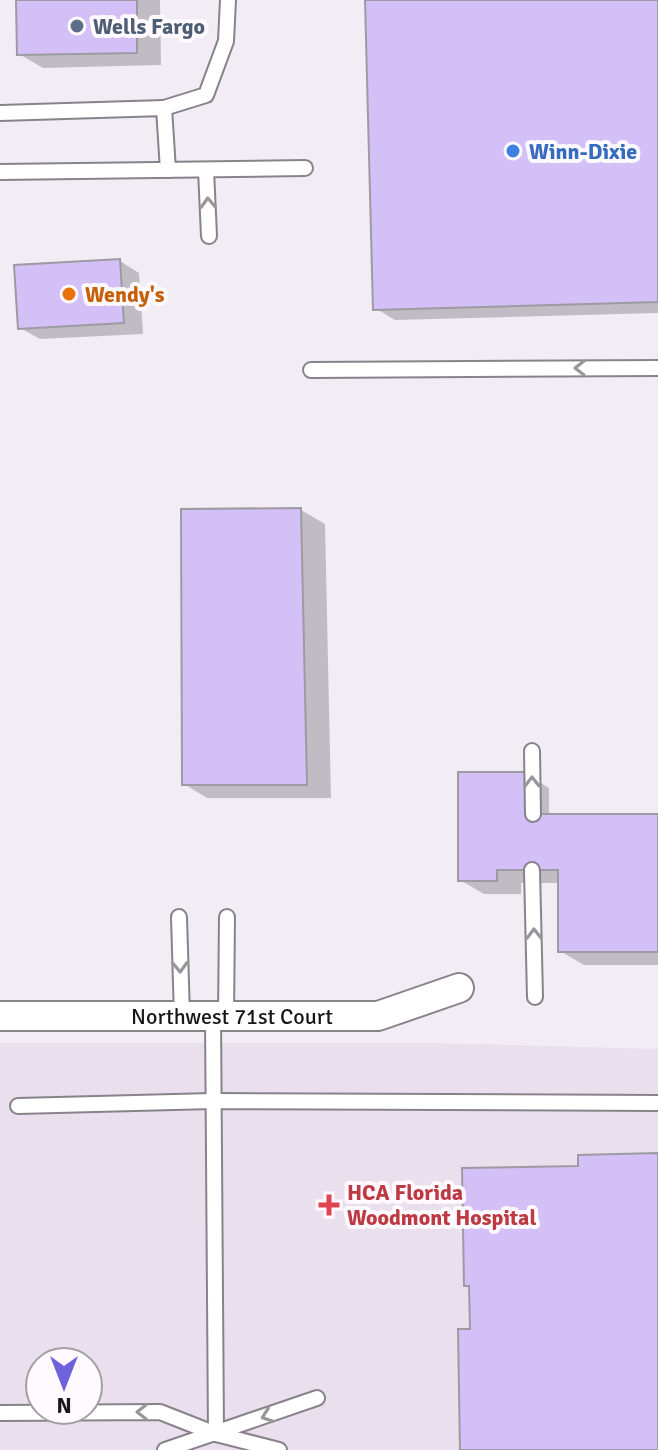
<svg xmlns="http://www.w3.org/2000/svg" width="658" height="1450" viewBox="0 0 658 1450" font-family="Signika,sans-serif">
	<style>
		.built { fill: #eadfed; fill-rule: evenodd }
		.shadow { fill: #0003 }
		.building { fill: #d3c0f7; stroke: #9d9aa2; stroke-width: 2 }
		.lines { fill: none; stroke-linecap: round; stroke-linejoin: round }
		.lane-casing { stroke: #88838a; stroke-width: 18 }
		.street-casing { stroke: #88838a; stroke-width: 32 }
		.lane { stroke: #fff; stroke-width: 14 }
		.street { stroke: #fff; stroke-width: 28 }
		.oneway { stroke: #979698 }
		.service-dot { fill: #5c6f8a; stroke: #fefaff; stroke-width: 3 }
		.shop-dot { fill: #3f7fe0; stroke: #fefaff; stroke-width: 3 }
		.food-dot { fill: #e8710a; stroke: #fefaff; stroke-width: 3 }
		.health-dot { fill: #e0444e; stroke: #fefaff; stroke-width: 3 }
		.labels { text-anchor: middle; dominant-baseline: central; stroke-width: 8; stroke-linejoin: round; paint-order: stroke }
		.service-label { font-size: 22px; font-weight: bold; fill: #4e5e75; stroke: #fefaff; text-anchor: start }
		.shop-label { font-size: 22px; font-weight: bold; fill: #366cbe; stroke: #fefaff; text-anchor: start }
		.food-label { font-size: 22px; font-weight: bold; fill: #c56008; stroke: #fefaff; text-anchor: start }
		.street-label { font-size: 22px; fill: #181619; stroke: #fefaff }
		.health-label { font-size: 22px; font-weight: bold; fill: #be3a42; stroke: #fefaff; text-anchor: start }
	</style>
	<rect width="100%" height="100%" fill="#f2ecf4"/>
	<!-- built -->
	<path class="built" d="M0 1043H431L658 1049V1450H0ZM40 1362H88V1410H40Z"/>
	<!-- shadow -->
	<g class="shadow">
		<path d="M18 0H160L161 65 43 68 19 54Z"/>
		<path d="M367 0H658V313L395 320 375 308Z"/>
		<path d="M120 261 139 273 143 334 40 339 20 328Z"/>
		<path d="M301 510 325 524 331 798H207L184 784Z"/>
		<path d="M525 774 549 788V816H658V965H584L560 951V883H521V894H484L460 880Z"/>
	</g>
	<!-- building -->
	<g class="building">
		<path d="M16 0H137V53L17 55Z"/>
		<path d="M365 0H658V302L373 310Z"/>
		<path d="M120 259 124 323 18 329 14 265Z"/>
		<path d="M301 508 307 785H182L181 509Z"/>
		<path d="M458 772H525V814H658V952H558V870H497V881H458Z"/>
		<path d="M658 1153V1450H460L458 1329H470L469 1286H464L462 1168 578 1166V1155Z"/>
	</g>
	<g class="lines">
		<defs>
			<g id="lane">
				<path d="M164 108 206 95 226 41 228 0"/>
				<path d="M0 113 164 108 168 170"/>
				<path d="M206 170 209 236"/>
				<path d="M0 172 305 168"/>
				<path d="M311 370 658 368"/>
				<path d="M532 751 533 814"/>
				<path d="M532 870 535 997"/>
				<path d="M179 917 182 1016"/>
				<path d="M213 1016 216 1434"/>
				<path d="M226 1016 227 917"/>
				<path d="M18 1106 213 1101 658 1103"/>
				<path d="M0 1413 160 1412 216 1434 279 1450"/>
				<path d="M165 1450 317 1398"/>
			</g>
			<g id="street">
				<path id="s1" d="M0 1016H378L459 988"/>
			</g>
		</defs>
		<!-- lane casing -->
		<use href="#lane" class="lane-casing"/>
		<!-- street casing -->
		<use href="#street" class="street-casing"/>
		<!-- lane -->
		<use href="#lane" class="lane"/>
		<!-- street -->
		<use href="#street" class="street"/>
	</g>
	<!-- one-way arrows -->
	<defs><path id="oneway-chevron" d="M-2-3.5L2.5 0L-2 3.5" fill="none" stroke-width="1.6" stroke-linecap="round" stroke-linejoin="round" transform="scale(2)"/></defs>
	<g class="oneway">
		<use href="#oneway-chevron" transform="translate(208 203) rotate(-92)"/>
		<use href="#oneway-chevron" transform="translate(580 368) rotate(180)"/>
		<use href="#oneway-chevron" transform="translate(532 782) rotate(-91)"/>
		<use href="#oneway-chevron" transform="translate(534 934) rotate(-91)"/>
		<use href="#oneway-chevron" transform="translate(180 967) rotate(88)"/>
		<use href="#oneway-chevron" transform="translate(142 1412) rotate(179)"/>
		<use href="#oneway-chevron" transform="translate(267 1416) rotate(160)"/>
	</g>
	<!-- markers -->
	<circle class="service-dot" cx="77" cy="26" r="8"/>
	<circle class="shop-dot" cx="513" cy="151" r="8"/>
	<circle class="food-dot" cx="69" cy="294" r="8"/>
	<path class="health-dot" d="M325 1193h8v8h8v8h-8v8h-8v-8h-8v-8h8z"/>
	<g class="labels">
		<!-- service labels -->
		<g class="service-label">
			<text x="93" y="26">Wells Fargo</text>
		</g>
		<!-- shop labels -->
		<g class="shop-label">
			<text x="529" y="151">Winn-Dixie</text>
		</g>
		<!-- food labels -->
		<g class="food-label">
			<text x="85" y="294">Wendy's</text>
		</g>
		<!-- street labels -->
		<g class="street-label">
			<text stroke="none"><textPath href="#s1" startOffset="232">Northwest 71st Court</textPath></text>
		</g>
		<!-- health labels -->
		<g class="health-label">
			<text x="347" y="1192">HCA Florida<tspan x="347" dy="25">Woodmont Hospital</tspan></text>
		</g>
	</g>
	<!-- north arrow -->
	<g transform="translate(64 1386) rotate(180)"><circle r="38" fill="#fefaff" stroke="#a29fa3" stroke-width="2"/>
	<path d="M0-6L14 30L0 20L-14 30Z" fill="#6e63dd"/>
	<text y="-12" font-size="22" font-weight="bold" text-anchor="middle" fill="#181619">N</text>
	</g>
</svg>
